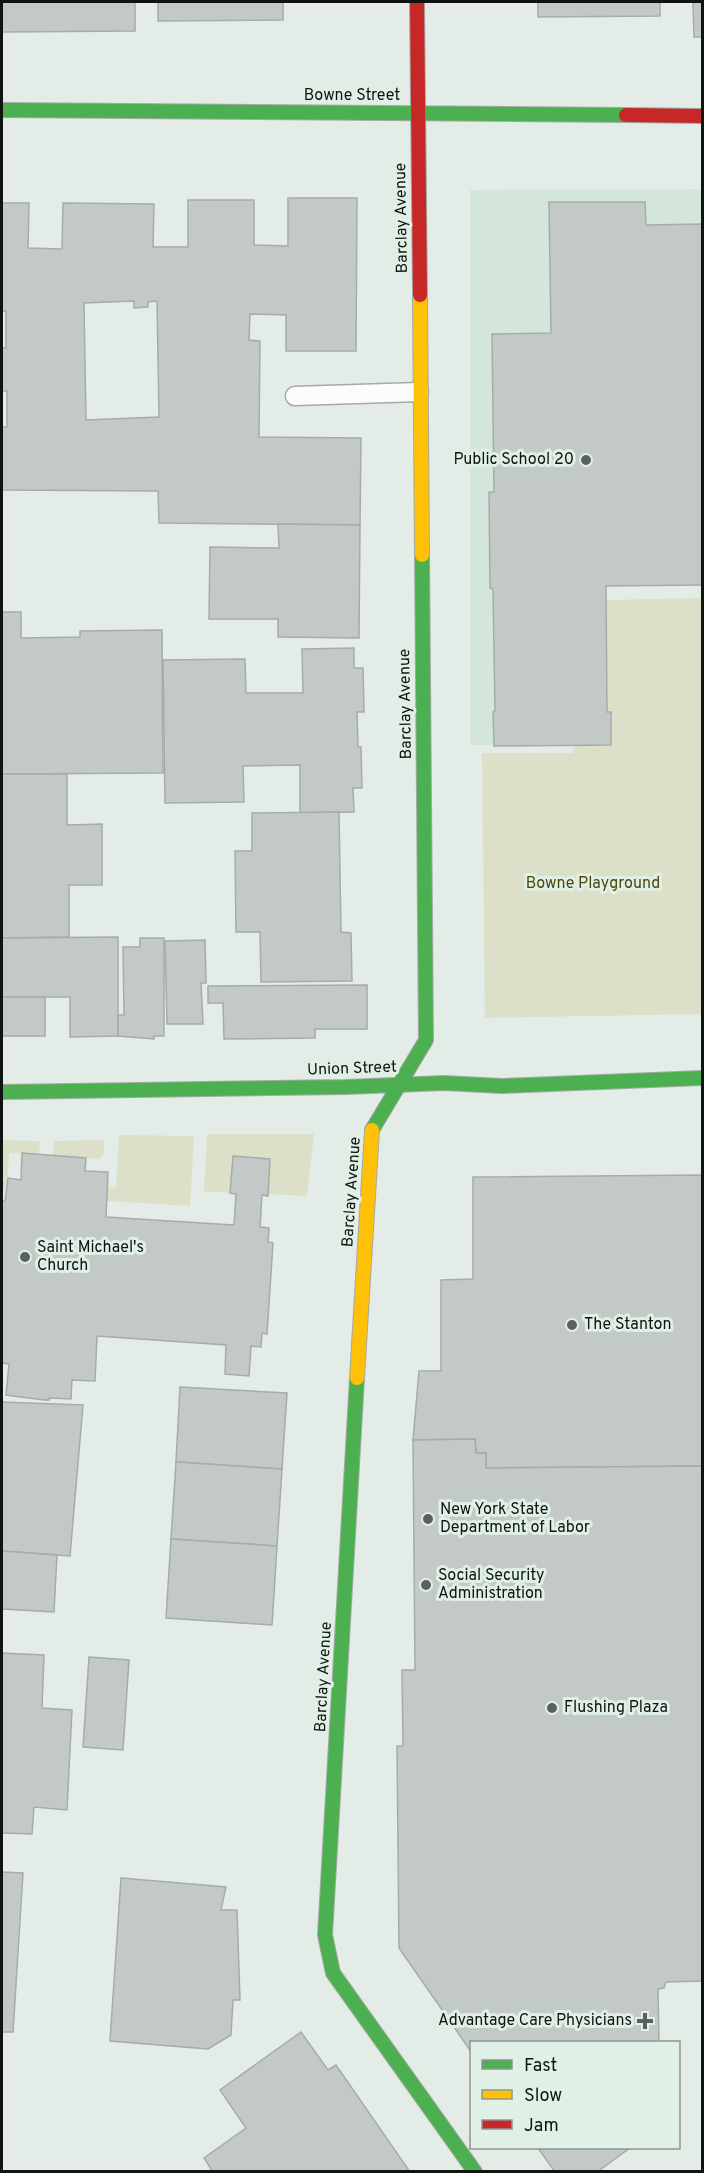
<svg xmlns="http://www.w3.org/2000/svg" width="704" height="2173" viewBox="0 0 704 2173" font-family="Overpass,sans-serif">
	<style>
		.built { fill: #d4e5db }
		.green { fill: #dce0c8 }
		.building { fill: #c2c9c6; stroke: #a5aca9; stroke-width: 1.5; fill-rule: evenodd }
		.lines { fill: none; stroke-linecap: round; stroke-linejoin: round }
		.lane-casing { stroke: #a4aaa6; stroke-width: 21 }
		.fast-casing { stroke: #a4aaa6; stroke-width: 16 }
		.slow-casing { stroke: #a4aaa6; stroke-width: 16 }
		.jam-casing { stroke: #a4aaa6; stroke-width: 16 }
		.lane { stroke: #fbfcfb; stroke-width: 18 }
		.fast { stroke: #4caf50; stroke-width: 14 }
		.slow { stroke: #ffc107; stroke-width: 14 }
		.jam { stroke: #c62828; stroke-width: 14 }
		.poi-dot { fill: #5a605c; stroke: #e0f0e6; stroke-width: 2 }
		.labels { text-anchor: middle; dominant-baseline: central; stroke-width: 6; stroke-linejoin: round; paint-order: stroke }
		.street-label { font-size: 16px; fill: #0f1411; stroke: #e0f0e6 }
		.poi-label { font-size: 16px; fill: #0f1411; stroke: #e0f0e6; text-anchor: start }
		.park-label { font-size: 16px; fill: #49480c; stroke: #e0f0e6 }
	</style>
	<rect width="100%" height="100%" fill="#e4ece7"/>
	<!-- built -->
	<path class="built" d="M702 189V585L606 586 607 712H611V745H470V190Z"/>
	<!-- green -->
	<g class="green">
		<path d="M702 598V1014L485 1018 482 753H573L574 744 611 745V713L607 712 606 600Z"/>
		<path d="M207 1134H314L307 1196 268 1194 270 1159 233 1157 230 1193 204 1191Z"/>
		<path d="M119 1135 194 1136 190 1206 107 1201 108 1187 116 1188Z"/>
		<path d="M2 1140 40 1141 39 1154 9 1153 7 1190 2 1189Z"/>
		<path d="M104 1140V1154L99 1159 53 1155 54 1141Z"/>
	</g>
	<!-- building -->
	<g class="building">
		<path d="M2 2H135V31L2 32Z"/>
		<path d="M158 2H283V20L158 21Z"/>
		<path d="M538 2H660V16L538 17Z"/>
		<path d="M693 2H702V37H694Z"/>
		<path d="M288 198H357L356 351H286V315L250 314 249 340 260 341 259 437 361 438 360 525 159 523 158 491 2 490V427H7V391H2V348H6V311H2V203H29L28 248 62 249 63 203 154 204 153 247H188V200H254V245L288 246ZM134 301V308L148 307V302L157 301 159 417 86 420 84 303Z"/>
		<path d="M549 202H645L646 225 702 224V585L606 586 607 712H611V745L494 746 493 712 495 711 493 589 490 588 489 492H494L492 334 551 333Z"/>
		<path d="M278 524 360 525 359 638 278 637V619H209L210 547 279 548Z"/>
		<path d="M2 612H21V638L80 637V631L162 630 163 773 2 774Z"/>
		<path d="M354 648V668H363L364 712H357L358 747H361L362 788H353L354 812 300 813V765L243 766 244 802 165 803 163 660 245 659 246 693H303L302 649Z"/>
		<path d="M2 774H67V825L102 824V885H69V937L2 938Z"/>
		<path d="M339 812 341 932 351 933 352 981 261 982 260 932H236L235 851H252V813Z"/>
		<path d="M118 937V1036L70 1037V997H2V938Z"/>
		<path d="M140 938H164V1036H154V1039L118 1036V1015H124L123 947H140Z"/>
		<path d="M205 940 206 983H201L203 1024H167L165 941Z"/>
		<path d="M367 985V1029H315V1038L224 1039 223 1003H208V986Z"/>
		<rect x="2" y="997" width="43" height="39"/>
		<path d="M22 1153 86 1158 85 1171 108 1172 106 1217 234 1225 236 1194 230 1193 233 1156 270 1159 268 1196 262 1195 260 1227 269 1228 268 1242 273 1243 267 1334 262 1333 261 1347 251 1346 249 1376 225 1374 226 1345 97 1336 95 1381 72 1380 71 1399 49 1398V1400H44L6 1395 9 1364 2 1363V1201H5L8 1178 21 1180Z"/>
		<path d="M702 1175V1466L486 1468V1453H476L475 1439 413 1440 419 1371H441V1280L473 1279V1177Z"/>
		<path d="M180 1387 287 1393 282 1469 176 1462Z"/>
		<path d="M2 1402 83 1405 70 1556 2 1551Z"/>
		<path d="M475 1439 476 1453H486V1468L702 1466V1981L666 1982 664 1988 658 1989 659 2042H472V2053L399 1948 397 1746H403L402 1670H415L413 1440Z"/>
		<path d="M176 1462 282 1469 277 1546 171 1539Z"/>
		<path d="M171 1539 277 1546 272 1625 166 1618Z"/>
		<path d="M2 1551 57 1555 54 1612 2 1609Z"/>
		<path d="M2 1653 44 1655 42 1708 72 1710 67 1810 34 1807 32 1834 2 1833Z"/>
		<path d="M89 1657 129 1660 123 1750 83 1747Z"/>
		<path d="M2 1872 23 1873 13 2032H2Z"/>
		<path d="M121 1878 226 1887 221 1910H237L240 2000H233L231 2035 208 2049 110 2041Z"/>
		<path d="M301 2032 328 2070 336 2065 410 2172H213L204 2158 246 2128 220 2090Z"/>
		<path d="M538 2148H630L597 2172H555Z"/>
	</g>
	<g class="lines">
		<defs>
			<path id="lane" d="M295 396 419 392"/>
			<g id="fast">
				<path d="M2 110 626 115"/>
				<path d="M2 1092 346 1087 444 1083 502 1086 702 1078"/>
				<path d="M372 1130 426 1040 422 555"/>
				<path d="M357 1378 325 1935 333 1973 475 2172"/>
			</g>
			<g id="slow">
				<path d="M420 295 422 555"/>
				<path d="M357 1378 372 1130"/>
			</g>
			<g id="jam">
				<path d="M417 2 420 295"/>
				<path d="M626 115 702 116"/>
			</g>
		</defs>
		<!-- lane casing -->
		<use href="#lane" class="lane-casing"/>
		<!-- fast casing -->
		<use href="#fast" class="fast-casing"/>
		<!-- slow casing -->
		<use href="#slow" class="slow-casing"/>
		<!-- jam casing -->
		<use href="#jam" class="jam-casing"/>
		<!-- lane -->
		<use href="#lane" class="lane"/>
		<!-- fast -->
		<use href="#fast" class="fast"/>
		<!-- slow -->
		<use href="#slow" class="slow"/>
		<!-- jam -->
		<use href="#jam" class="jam"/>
	</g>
	<!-- markers -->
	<g class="poi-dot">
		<circle cx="586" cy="460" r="6"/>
		<circle cx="25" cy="1257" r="6"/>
		<circle cx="572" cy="1325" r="6"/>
		<circle cx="428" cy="1519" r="6"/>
		<circle cx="426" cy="1585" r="6"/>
		<circle cx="552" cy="1708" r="6"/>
		<path d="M642 2012h6v6h6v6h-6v6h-6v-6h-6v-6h6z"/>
	</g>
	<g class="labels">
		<!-- street labels -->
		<g class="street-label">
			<text x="352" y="96">Bowne Street</text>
			<text transform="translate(402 218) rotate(-91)">Barclay Avenue</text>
			<text transform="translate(406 704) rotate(-91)">Barclay Avenue</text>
			<text transform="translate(352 1069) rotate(-2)">Union Street</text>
			<text transform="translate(352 1192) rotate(-86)">Barclay Avenue</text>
			<text transform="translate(324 1677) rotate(-87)">Barclay Avenue</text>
		</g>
		<!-- poi labels -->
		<g class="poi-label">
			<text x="574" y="460" text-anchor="end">Public School 20</text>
			<text x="37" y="1248">Saint Michael's<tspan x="37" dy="18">Church</tspan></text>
			<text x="584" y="1325">The Stanton</text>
			<text x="440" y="1510">New York State<tspan x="440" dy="18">Department of Labor</tspan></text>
			<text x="438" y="1576">Social Security<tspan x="438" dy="18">Administration</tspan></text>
			<text x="564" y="1708">Flushing Plaza</text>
			<text x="632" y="2021" text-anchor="end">Advantage Care Physicians</text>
		</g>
		<!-- park labels -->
		<g class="park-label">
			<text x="593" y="884">Bowne Playground</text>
		</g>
	</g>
	<!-- border -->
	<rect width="704" height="2173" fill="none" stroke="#0f1411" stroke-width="6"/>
	<!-- legend -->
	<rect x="470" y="2041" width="210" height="108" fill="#e0f0e6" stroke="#8c9891" stroke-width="1.5"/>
	<rect x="482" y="2060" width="30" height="9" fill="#4caf50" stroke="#8c9891" stroke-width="1.5"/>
	<text x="524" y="2071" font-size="18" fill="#0f1411">Fast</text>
	<rect x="482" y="2090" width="30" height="9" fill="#ffc107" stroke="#8c9891" stroke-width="1.5"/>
	<text x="524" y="2101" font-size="18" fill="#0f1411">Slow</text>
	<rect x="482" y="2120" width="30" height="9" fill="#c62828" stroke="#8c9891" stroke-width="1.5"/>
	<text x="524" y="2131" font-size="18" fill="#0f1411">Jam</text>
</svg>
